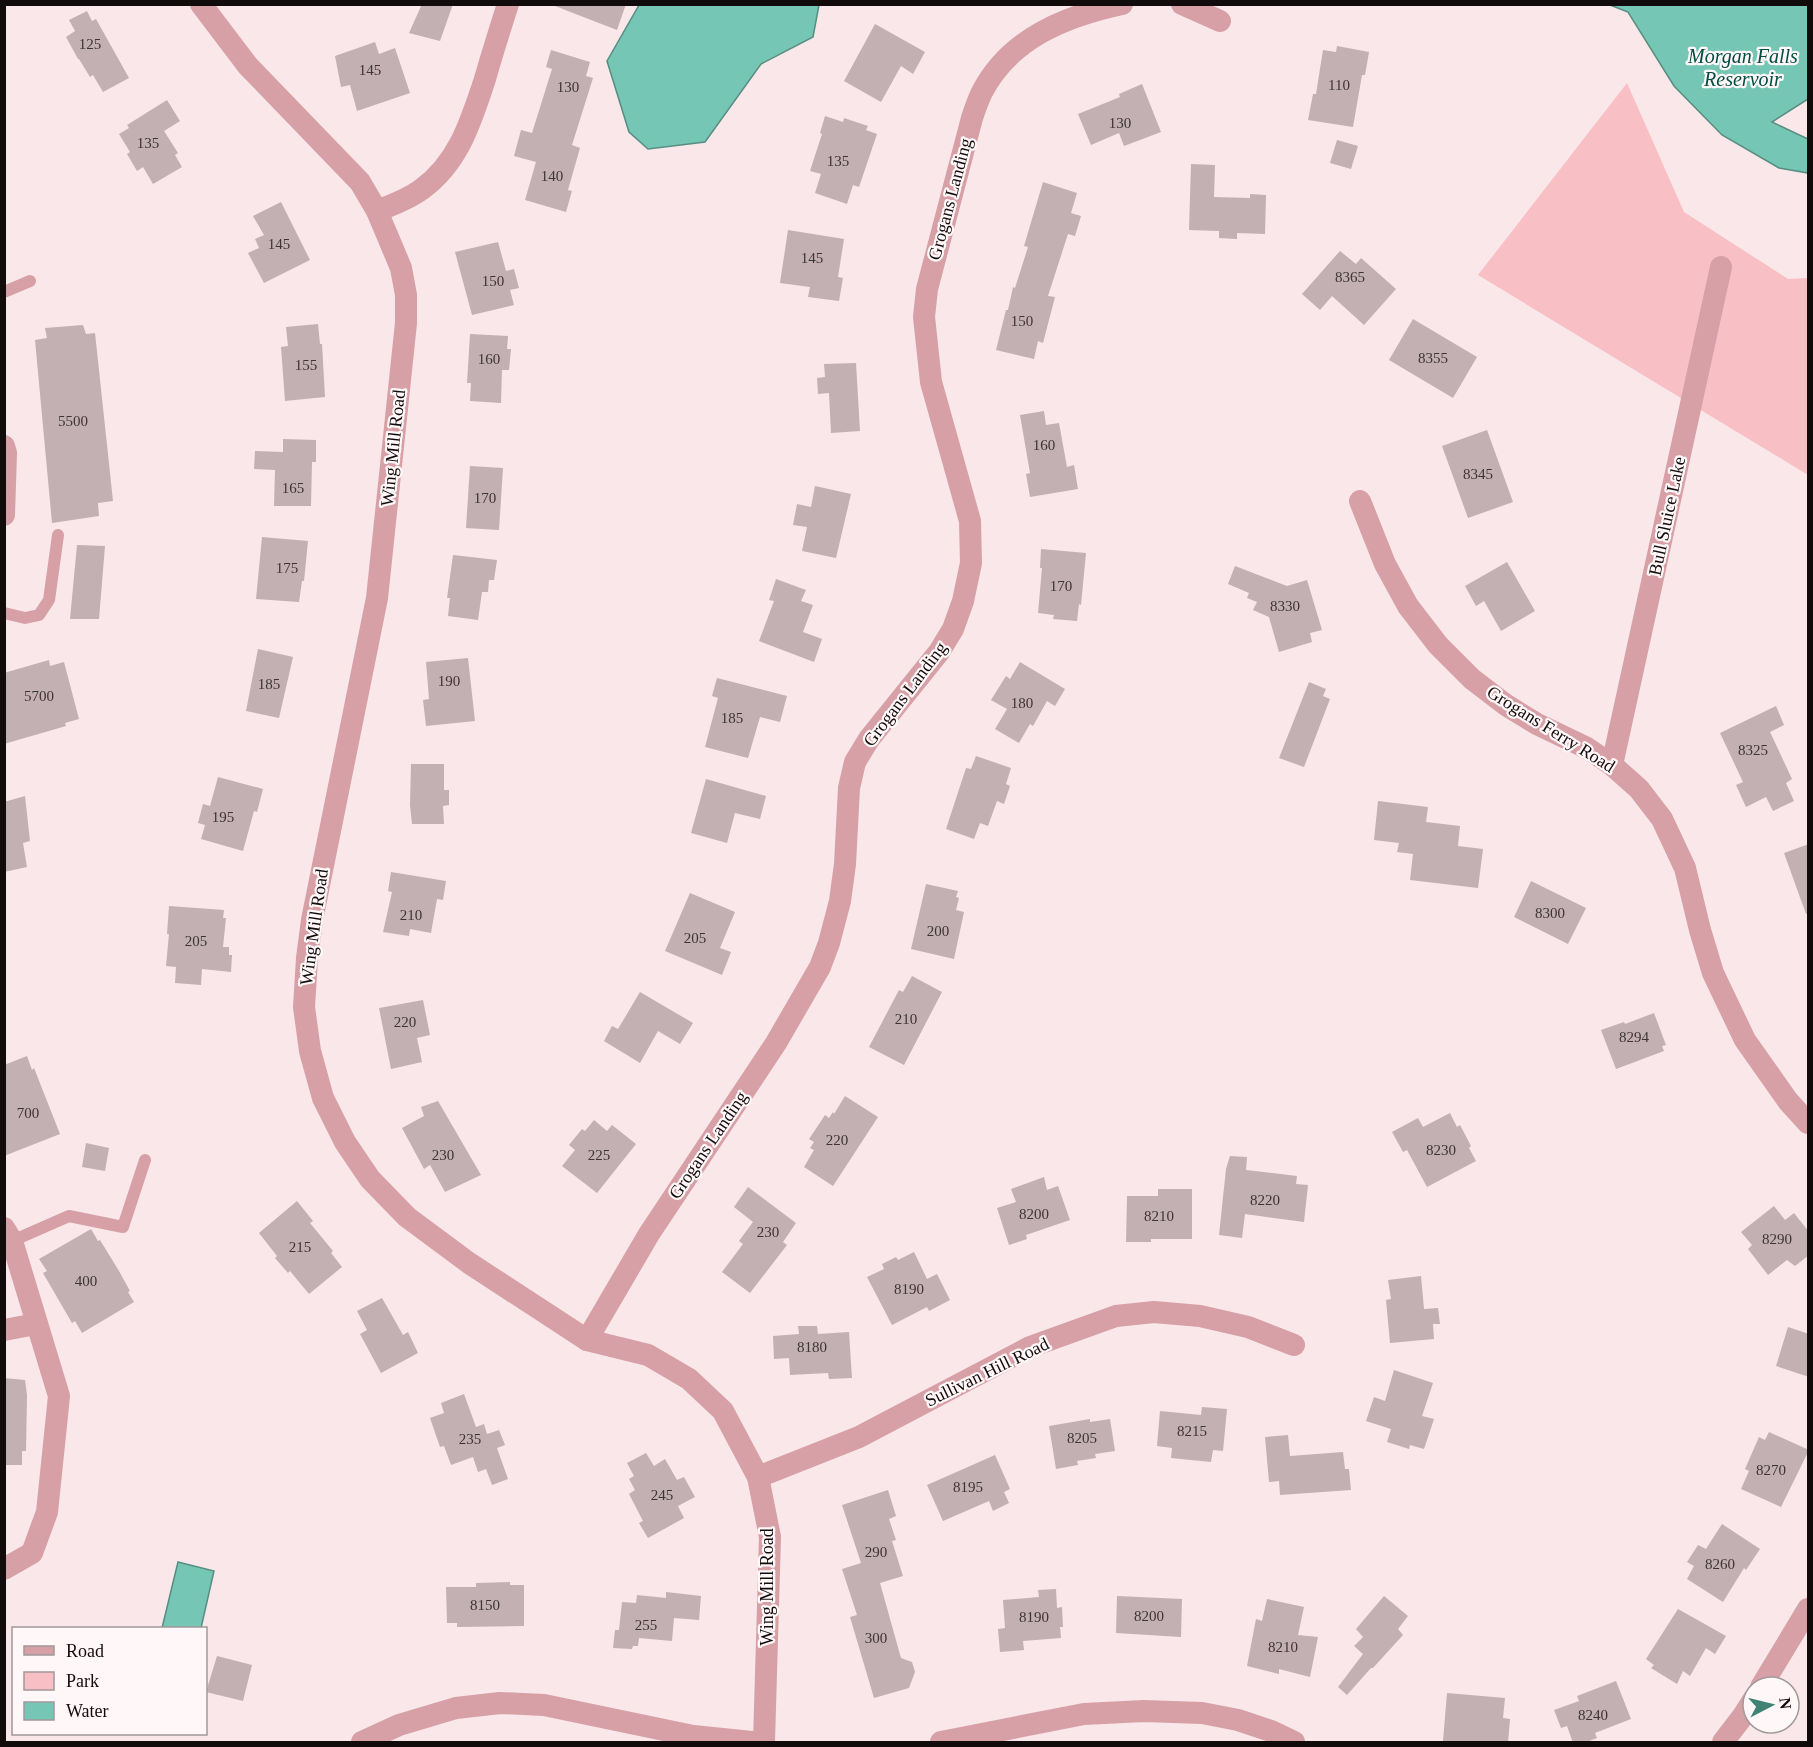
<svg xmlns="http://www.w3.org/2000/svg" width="1813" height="1747" viewBox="0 0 1813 1747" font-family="'Times New Roman',serif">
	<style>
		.green { fill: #f8bfc5 }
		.water { fill: #75c6b4; stroke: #578e82; stroke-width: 1.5 }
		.building { fill: #c2b0b2 }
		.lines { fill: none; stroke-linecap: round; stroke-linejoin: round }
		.lane { stroke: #d6a0a6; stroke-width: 12 }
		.street { stroke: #d6a0a6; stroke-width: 22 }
		.labels { text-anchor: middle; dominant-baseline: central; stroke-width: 4.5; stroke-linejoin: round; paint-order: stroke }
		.number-label { font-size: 15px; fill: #3d3436 }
		.street-label { font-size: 18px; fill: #110b0c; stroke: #fff7f8 }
		.water-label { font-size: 20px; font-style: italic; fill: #004c41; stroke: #fff7f8 }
	</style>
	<rect width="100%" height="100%" fill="#f9e7e9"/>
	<!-- green -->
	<path class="green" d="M1627 83 1684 212 1788 279 1808 278V475L1478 275Z"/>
	<!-- water -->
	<g class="water">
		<path d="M639 5V4L819 5 813 37 761 64 705 142 648 149 629 132 607 61Z"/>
		<path d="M1610 5H1808V99L1772 122 1808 139V173L1779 168 1722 135 1674 86 1628 12Z"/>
		<path d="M178 1562 214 1571 201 1628H162Z"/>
	</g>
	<!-- building -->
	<g class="building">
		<path d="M422 4H453L440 41 409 33Z"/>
		<path d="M555 4H626L617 30 555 6Z"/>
		<path d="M87 11 92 21 96 19 129 78 103 92 93 75 90 77 79 59H78L66 37 75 31 69 20Z"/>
		<path d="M875 24 925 52 913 74 901 66 881 102 844 81Z"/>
		<path d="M375 42 379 54 395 48 410 93 357 111 350 85 341 87 335 56Z"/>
		<path d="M1337 46 1369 52 1365 75H1362L1353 127 1308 120 1313 94H1316L1323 50 1336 52Z"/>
		<path d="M551 50 590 62 586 76 593 78 572 145 580 148 568 190 572 191 566 212 525 200 536 162 514 156 521 130 532 133 552 69 546 67Z"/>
		<path d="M1142 84 1161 132 1124 146 1119 133 1091 145 1078 114 1120 97 1119 94Z"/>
		<path d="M167 100 180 121 164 131 178 153 175 155 182 167 153 184 143 167 137 171 127 154 130 152 119 134 129 128 127 125Z"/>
		<path d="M825 116 843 122 844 118 868 126 866 130 877 134 859 187 853 185 847 204 815 193 821 174 810 171 822 134 820 133Z"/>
		<path d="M1337 140 1358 146 1351 169 1330 163Z"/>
		<path d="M1191 164 1215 165 1214 197 1250 198V194L1266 195 1265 234 1237 233V239L1219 238V231L1189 230Z"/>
		<path d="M1043 182 1077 193 1071 213 1081 216 1075 236 1068 234 1048 296 1055 297 1043 343 1038 341 1034 359 996 350 1006 310H1008L1013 287 1015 288 1028 247 1024 246Z"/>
		<path d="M281 202 310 260 264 283 248 253 259 248 255 239 264 235 253 216Z"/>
		<path d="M788 230 844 239 838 277 843 278 839 301 808 297 810 287 780 283Z"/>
		<path d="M498 242 506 271 514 269 519 288 510 290 514 305 472 315 455 252Z"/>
		<path d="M1340 251 1356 264 1361 258 1396 289 1364 325 1332 296 1320 310 1302 294Z"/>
		<path d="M1413 319 1477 357 1453 398 1389 360Z"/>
		<path d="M318 324 320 344H322L325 397 285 401 281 347 288 346 286 327Z"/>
		<path d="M83 325 86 334 95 333 113 501 98 503 99 516 52 523 35 340 47 338 45 328Z"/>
		<path d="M470 334 508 336 507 349H511L509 370H502L501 403 470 401 471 383H467Z"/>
		<path d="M856 363 860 431 831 433 829 393 818 394 817 378 825 377 824 364Z"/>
		<path d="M1044 411 1046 425 1059 423 1067 467 1074 465 1078 489 1030 497 1026 474 1030 473 1020 415Z"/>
		<path d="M1487 430 1513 502 1468 518 1442 446Z"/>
		<path d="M283 439 316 440V462H312L311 506H274L275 470 254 469 255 451 283 452Z"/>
		<path d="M470 466 503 468 499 530 466 528Z"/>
		<path d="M815 486 851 494 836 558 802 551 807 527 793 525 797 504 811 507Z"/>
		<path d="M262 537 308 541 304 581H302L299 602 256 599Z"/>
		<path d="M77 545 105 546 99 619H70Z"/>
		<path d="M1041 549 1086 553 1081 605 1079 604 1077 621 1053 619 1054 615 1038 613 1042 568H1040Z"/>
		<path d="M453 555 497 560 494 580H489L488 592H482L478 620 448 616 450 598H447Z"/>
		<path d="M1507 562 1535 611 1501 631 1484 601 1476 606 1465 586Z"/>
		<path d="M1235 566 1287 586 1307 580 1322 630 1310 633 1312 642 1279 652 1269 617 1253 610 1257 602 1247 598 1249 593 1228 584Z"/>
		<path d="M776 579 806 590 801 601 813 605 803 632 822 639 814 662 759 641 774 601 769 600Z"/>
		<path d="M258 649 293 657 279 718 246 711Z"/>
		<path d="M468 658 475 721 426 726 423 700 429 699 426 662Z"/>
		<path d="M49 660 50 666 64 662 79 719 65 723 66 726 4 744V673Z"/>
		<path d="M1020 662 1065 689 1055 706 1047 701 1033 726 1030 724 1019 743 995 729 1007 709 991 700 1006 676 1010 679Z"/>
		<path d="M717 678 787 696 780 722 760 717 748 758 705 747 718 698 712 696Z"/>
		<path d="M1309 682 1326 689 1323 696 1330 699 1304 767 1279 758Z"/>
		<path d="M1776 706 1784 725 1770 732 1792 779 1786 783 1794 801 1773 811 1766 797 1746 807 1736 785 1743 782 1720 733Z"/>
		<path d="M976 756 1011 768 1006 784 1010 786 1004 804 997 801 988 826 980 823 974 839 946 829 966 768 971 769Z"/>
		<path d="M411 764H444V790H449V805L443 806 444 824H412L410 805Z"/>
		<path d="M218 777 263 789 257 812 254 811 243 851 201 839 205 825 198 823 203 804 210 806Z"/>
		<path d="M706 779 766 796 760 819 735 813 727 843 691 833Z"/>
		<path d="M25 796 30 841 23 843 27 867 4 872V802Z"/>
		<path d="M1378 801 1428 807 1426 822 1460 826 1458 846 1483 849 1478 888 1410 880 1413 854 1397 852 1399 843 1374 840Z"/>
		<path d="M1809 844V913L1806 914 1784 853Z"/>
		<path d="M391 872 446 881 443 900 437 899 431 933 410 929 409 936 383 932 392 892 388 891Z"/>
		<path d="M1531 881 1586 908 1568 944 1514 917Z"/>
		<path d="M926 884 958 891 956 897 959 898 956 910 964 912 954 959 911 949Z"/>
		<path d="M690 893 735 912 720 948 731 952 722 975 665 951Z"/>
		<path d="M169 906 224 910 223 918H226L223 947H229V955H232L231 972 202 969 201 985 175 983 176 967 166 966 169 934H167Z"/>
		<path d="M912 976 942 992 904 1065 869 1047 899 990 903 992Z"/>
		<path d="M640 992 693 1023 680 1044 658 1031 640 1063 604 1041 612 1026 618 1029Z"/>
		<path d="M423 1000 430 1035 417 1038 422 1062 391 1069 379 1008Z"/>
		<path d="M1654 1013 1666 1045 1662 1046 1664 1051 1616 1069 1601 1030 1624 1022 1625 1024Z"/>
		<path d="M27 1056 32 1070 34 1068 60 1134 4 1156V1065Z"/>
		<path d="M845 1096 878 1117 833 1186 804 1167 814 1150 810 1148 814 1142 809 1139 825 1115 829 1118 833 1112 834 1114Z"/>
		<path d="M438 1101 481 1175 445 1192 430 1165 424 1169 402 1128 424 1116 421 1107Z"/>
		<path d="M1450 1113 1457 1127 1460 1125 1471 1146 1469 1148 1476 1161 1427 1187 1407 1150 1403 1152 1392 1132 1418 1118 1423 1127Z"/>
		<path d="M594 1120 607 1131 612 1125 636 1144 597 1193 562 1166 575 1150 569 1145 582 1129 585 1131Z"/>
		<path d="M86 1143 109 1148 105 1171 82 1167Z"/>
		<path d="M1230 1156 1247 1157 1246 1170 1297 1176 1296 1184 1308 1185 1304 1222 1245 1214 1242 1238 1219 1235 1226 1169Z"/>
		<path d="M1044 1177 1047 1190 1058 1186 1070 1220 1026 1235 1027 1239 1009 1245 997 1208 1016 1202 1011 1189Z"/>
		<path d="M748 1187 796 1223 783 1242 787 1245 750 1293 722 1272 743 1244 739 1241 753 1222 734 1207Z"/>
		<path d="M1158 1189H1192V1239H1151V1242H1126L1127 1196H1158Z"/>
		<path d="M297 1201 313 1221 310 1223 333 1251 331 1253 342 1267 309 1294 290 1271 288 1273 275 1258 277 1256 259 1233Z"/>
		<path d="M1774 1206 1785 1220 1794 1213 1809 1232V1255L1795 1266 1787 1260 1768 1275 1748 1249 1752 1245 1741 1232Z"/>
		<path d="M91 1229 98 1241 100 1240 119 1271 130 1291 128 1292 134 1302 82 1333 75 1321 72 1323 43 1273 47 1271 39 1259Z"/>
		<path d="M914 1252 927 1279 937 1274 950 1300 929 1311 927 1307 892 1325 867 1277 884 1269 882 1264 896 1257 898 1260Z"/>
		<path d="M1421 1276 1424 1309 1438 1308 1440 1324H1433L1434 1339 1390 1343 1386 1300 1391 1299 1388 1280Z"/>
		<path d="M382 1298 403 1335 408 1332 418 1353 381 1373 360 1334 367 1330 357 1311Z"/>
		<path d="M798 1326H817L818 1334 849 1332 852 1378 829 1379 828 1373 790 1375 789 1358 774 1359 773 1336 799 1334Z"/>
		<path d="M1788 1327 1809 1334V1377L1776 1366Z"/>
		<path d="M1394 1370 1433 1383 1422 1416 1434 1419 1424 1449 1410 1445 1409 1449 1387 1442 1391 1429 1366 1421 1374 1397 1385 1401Z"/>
		<path d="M4 1378 25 1380 27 1395 26 1451H22V1465H4Z"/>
		<path d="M464 1394 476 1427 484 1424 487 1434 499 1430 505 1445 497 1448 508 1479 492 1485 486 1469 478 1472 473 1457 451 1465 444 1446 440 1447 430 1418 444 1413 441 1403Z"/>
		<path d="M1202 1407 1227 1409 1223 1451 1213 1450 1211 1462 1171 1458 1172 1448 1157 1446 1160 1411 1201 1415Z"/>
		<path d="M1090 1419V1422L1110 1419 1115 1451 1095 1454 1096 1458 1077 1461 1078 1465 1056 1469 1049 1426Z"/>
		<path d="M1769 1432 1809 1450 1781 1507 1741 1489 1749 1471 1745 1469 1759 1437 1765 1440Z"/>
		<path d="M1288 1435 1290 1456 1343 1452 1345 1469H1349L1351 1490 1280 1495 1279 1481 1269 1482 1265 1437Z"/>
		<path d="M646 1453 654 1466 665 1459 677 1480 684 1477 695 1497 678 1506 684 1518 648 1538 639 1523 643 1521 629 1494 635 1490 629 1479 634 1476 627 1463Z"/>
		<path d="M995 1455 1010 1489 1004 1492 1009 1503 993 1511 989 1501 943 1521 927 1485Z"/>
		<path d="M888 1490 896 1516 889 1519 896 1540 892 1541 903 1576 880 1583 901 1658 912 1662 915 1672 909 1688 874 1698 850 1617 857 1615 842 1569 861 1563 842 1505Z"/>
		<path d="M1722 1524 1760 1549 1746 1570 1744 1568 1723 1602 1687 1579 1694 1566 1687 1562 1698 1545 1706 1549Z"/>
		<path d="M510 1582V1585H524V1626L457 1627V1623H447L446 1587H476V1583Z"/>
		<path d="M1056 1589 1057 1608 1062 1607 1063 1627H1060L1061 1638 1023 1641 1024 1650 1000 1652 998 1629 1005 1628 1003 1600 1039 1597 1038 1590Z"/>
		<path d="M666 1592 701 1596 699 1620 674 1618 672 1641 639 1638 638 1646H633L632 1649 613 1648 615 1630H619L622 1602 636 1603 637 1595 666 1598Z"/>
		<path d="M1117 1596 1182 1599 1181 1637 1116 1633Z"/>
		<path d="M1384 1596 1408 1616 1398 1629 1403 1635 1373 1668H1371L1347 1695 1338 1687 1363 1654 1354 1646 1363 1637 1356 1629Z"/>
		<path d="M1267 1599 1304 1607 1298 1635 1318 1637 1310 1677 1279 1669V1674L1247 1666 1256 1619 1262 1621Z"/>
		<path d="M1678 1609 1726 1636 1715 1654 1706 1648 1690 1676 1683 1671 1677 1684 1651 1668 1654 1665 1646 1659Z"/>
		<path d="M217 1656 252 1665 243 1701 206 1692Z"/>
		<path d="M1616 1681 1631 1719 1595 1733 1597 1738 1584 1743H1573L1567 1726 1561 1728 1554 1710 1579 1701 1577 1696Z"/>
		<path d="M1447 1693 1505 1698 1503 1718 1510 1719 1508 1743H1462L1443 1741Z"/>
	</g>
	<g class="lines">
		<!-- lane -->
		<g class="lane">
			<path d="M4 292 30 281"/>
			<path d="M4 613 25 618 39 615 49 600 58 535"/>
			<path d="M12 1241 69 1216 123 1227 145 1160"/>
		</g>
		<!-- street -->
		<g class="street">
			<path d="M201 4 248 66 360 182 377 211 401 268 406 295V323L377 598 312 920 307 958 304 1007 310 1051 323 1098 345 1142 370 1179 407 1217 469 1263 587 1340 648 1355 689 1379 723 1411 758 1477 770 1537 764 1742"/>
			<path d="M1182 4 1220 21"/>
			<path d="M377 211C392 205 409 199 422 189 459 162 471 121 485 79 492 54 500 29 508 4"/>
			<path d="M4 446 6 453 4 515"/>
			<path d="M1360 501 1385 564 1408 606 1438 645 1472 679 1506 705 1537 724 1587 748 1612 765 1639 789 1662 819 1685 868 1700 930 1713 973 1745 1040 1788 1101 1808 1123"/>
			<path d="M1612 765 1721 267"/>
			<path d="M4 1228 12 1241 59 1396 47 1512 32 1553 4 1569"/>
			<path d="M4 1330 36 1324"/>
			<path d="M587 1340 649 1234 776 1043 820 967 829 943 840 901 845 864 849 788 855 762 869 739 939 652 953 629 963 601 971 563 970 521 931 382 924 317 927 289 972 118C975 109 978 100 982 92 1010 38 1066 16 1122 4"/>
			<path d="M758 1477 859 1437 1030 1347 1116 1316 1154 1312 1200 1316 1248 1327 1294 1345"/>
			<path d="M1761 1687 1808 1609"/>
			<path d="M362 1742 399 1725 456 1708 500 1703 544 1705 693 1736 752 1742"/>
			<path d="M941 1742 1084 1714 1144 1711 1202 1713 1238 1720 1271 1731 1294 1742"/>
			<path d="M1723 1742 1743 1716 1753 1700"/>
		</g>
	</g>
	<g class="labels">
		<!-- number labels -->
		<g class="number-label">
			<text x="90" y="44">125</text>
			<text x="370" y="70">145</text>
			<text x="1339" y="85">110</text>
			<text x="568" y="87">130</text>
			<text x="1120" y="123">130</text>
			<text x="148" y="143">135</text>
			<text x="838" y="161">135</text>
			<text x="552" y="176">140</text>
			<text x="279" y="244">145</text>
			<text x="812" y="258">145</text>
			<text x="1350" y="277">8365</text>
			<text x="493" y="281">150</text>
			<text x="1022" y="321">150</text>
			<text x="1433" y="358">8355</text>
			<text x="489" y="359">160</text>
			<text x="306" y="365">155</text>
			<text x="73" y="421">5500</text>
			<text x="1044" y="445">160</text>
			<text x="1478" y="474">8345</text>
			<text x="293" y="488">165</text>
			<text x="485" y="498">170</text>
			<text x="287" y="568">175</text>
			<text x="1061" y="586">170</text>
			<text x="1285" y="606">8330</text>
			<text x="449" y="681">190</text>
			<text x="269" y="684">185</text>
			<text x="39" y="696">5700</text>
			<text x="1022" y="703">180</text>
			<text x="732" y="718">185</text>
			<text x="1753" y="750">8325</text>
			<text x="223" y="817">195</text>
			<text x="1550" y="913">8300</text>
			<text x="411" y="915">210</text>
			<text x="938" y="931">200</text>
			<text x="695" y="938">205</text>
			<text x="196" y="941">205</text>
			<text x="906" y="1019">210</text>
			<text x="405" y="1022">220</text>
			<text x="1634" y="1037">8294</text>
			<text x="28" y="1113">700</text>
			<text x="837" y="1140">220</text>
			<text x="1441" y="1150">8230</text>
			<text x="443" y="1155">230</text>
			<text x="599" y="1155">225</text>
			<text x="1265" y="1200">8220</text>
			<text x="1034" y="1214">8200</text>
			<text x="1159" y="1216">8210</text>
			<text x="768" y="1232">230</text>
			<text x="1777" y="1239">8290</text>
			<text x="300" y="1247">215</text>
			<text x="86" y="1281">400</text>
			<text x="909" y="1289">8190</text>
			<text x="812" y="1347">8180</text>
			<text x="1192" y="1431">8215</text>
			<text x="1082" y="1438">8205</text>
			<text x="470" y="1439">235</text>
			<text x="1771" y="1470">8270</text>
			<text x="968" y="1487">8195</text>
			<text x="662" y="1495">245</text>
			<text x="876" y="1552">290</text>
			<text x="1720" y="1564">8260</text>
			<text x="485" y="1605">8150</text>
			<text x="1149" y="1616">8200</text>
			<text x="1034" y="1617">8190</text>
			<text x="646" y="1625">255</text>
			<text x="876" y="1638">300</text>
			<text x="1283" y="1647">8210</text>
			<text x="1593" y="1715">8240</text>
		</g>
		<!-- street labels -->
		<g class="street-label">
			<text transform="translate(950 199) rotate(-75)">Grogans Landing</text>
			<text transform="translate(393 448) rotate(-84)">Wing Mill Road</text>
			<text transform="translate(1667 516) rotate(-78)">Bull Sluice Lake</text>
			<text transform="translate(905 694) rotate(-53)">Grogans Landing</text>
			<text transform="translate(1551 729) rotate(32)">Grogans Ferry Road</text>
			<text transform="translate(314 927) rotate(-82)">Wing Mill Road</text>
			<text transform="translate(708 1145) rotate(-56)">Grogans Landing</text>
			<text transform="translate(987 1372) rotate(-26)">Sullivan Hill Road</text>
			<text transform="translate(767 1587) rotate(-90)">Wing Mill Road</text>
		</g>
		<!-- water labels -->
		<g class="water-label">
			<text x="1743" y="56">Morgan Falls<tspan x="1743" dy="23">Reservoir</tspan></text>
		</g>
	</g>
	<!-- border -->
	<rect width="1813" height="1747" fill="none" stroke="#110b0c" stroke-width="12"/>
	<!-- legend -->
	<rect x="12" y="1627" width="195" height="108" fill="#fff7f8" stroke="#a0999a" stroke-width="1.5"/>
	<rect x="24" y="1646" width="30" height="9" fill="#d6a0a6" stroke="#a0999a" stroke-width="1.5"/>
	<text x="66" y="1657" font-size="18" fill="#110b0c">Road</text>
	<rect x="24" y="1672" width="30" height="18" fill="#f8bfc5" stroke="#a0999a" stroke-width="1.5"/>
	<text x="66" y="1687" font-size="18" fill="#110b0c">Park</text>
	<rect x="24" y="1702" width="30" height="18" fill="#75c6b4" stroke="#a0999a" stroke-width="1.5"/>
	<text x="66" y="1717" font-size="18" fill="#110b0c">Water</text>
	<!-- north arrow -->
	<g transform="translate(1771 1705) rotate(83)"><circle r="28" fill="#fff7f8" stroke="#a0999a" stroke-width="1.5"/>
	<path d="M0-4.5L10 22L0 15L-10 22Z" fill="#408375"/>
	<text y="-9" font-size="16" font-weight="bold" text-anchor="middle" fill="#110b0c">N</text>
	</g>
</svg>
